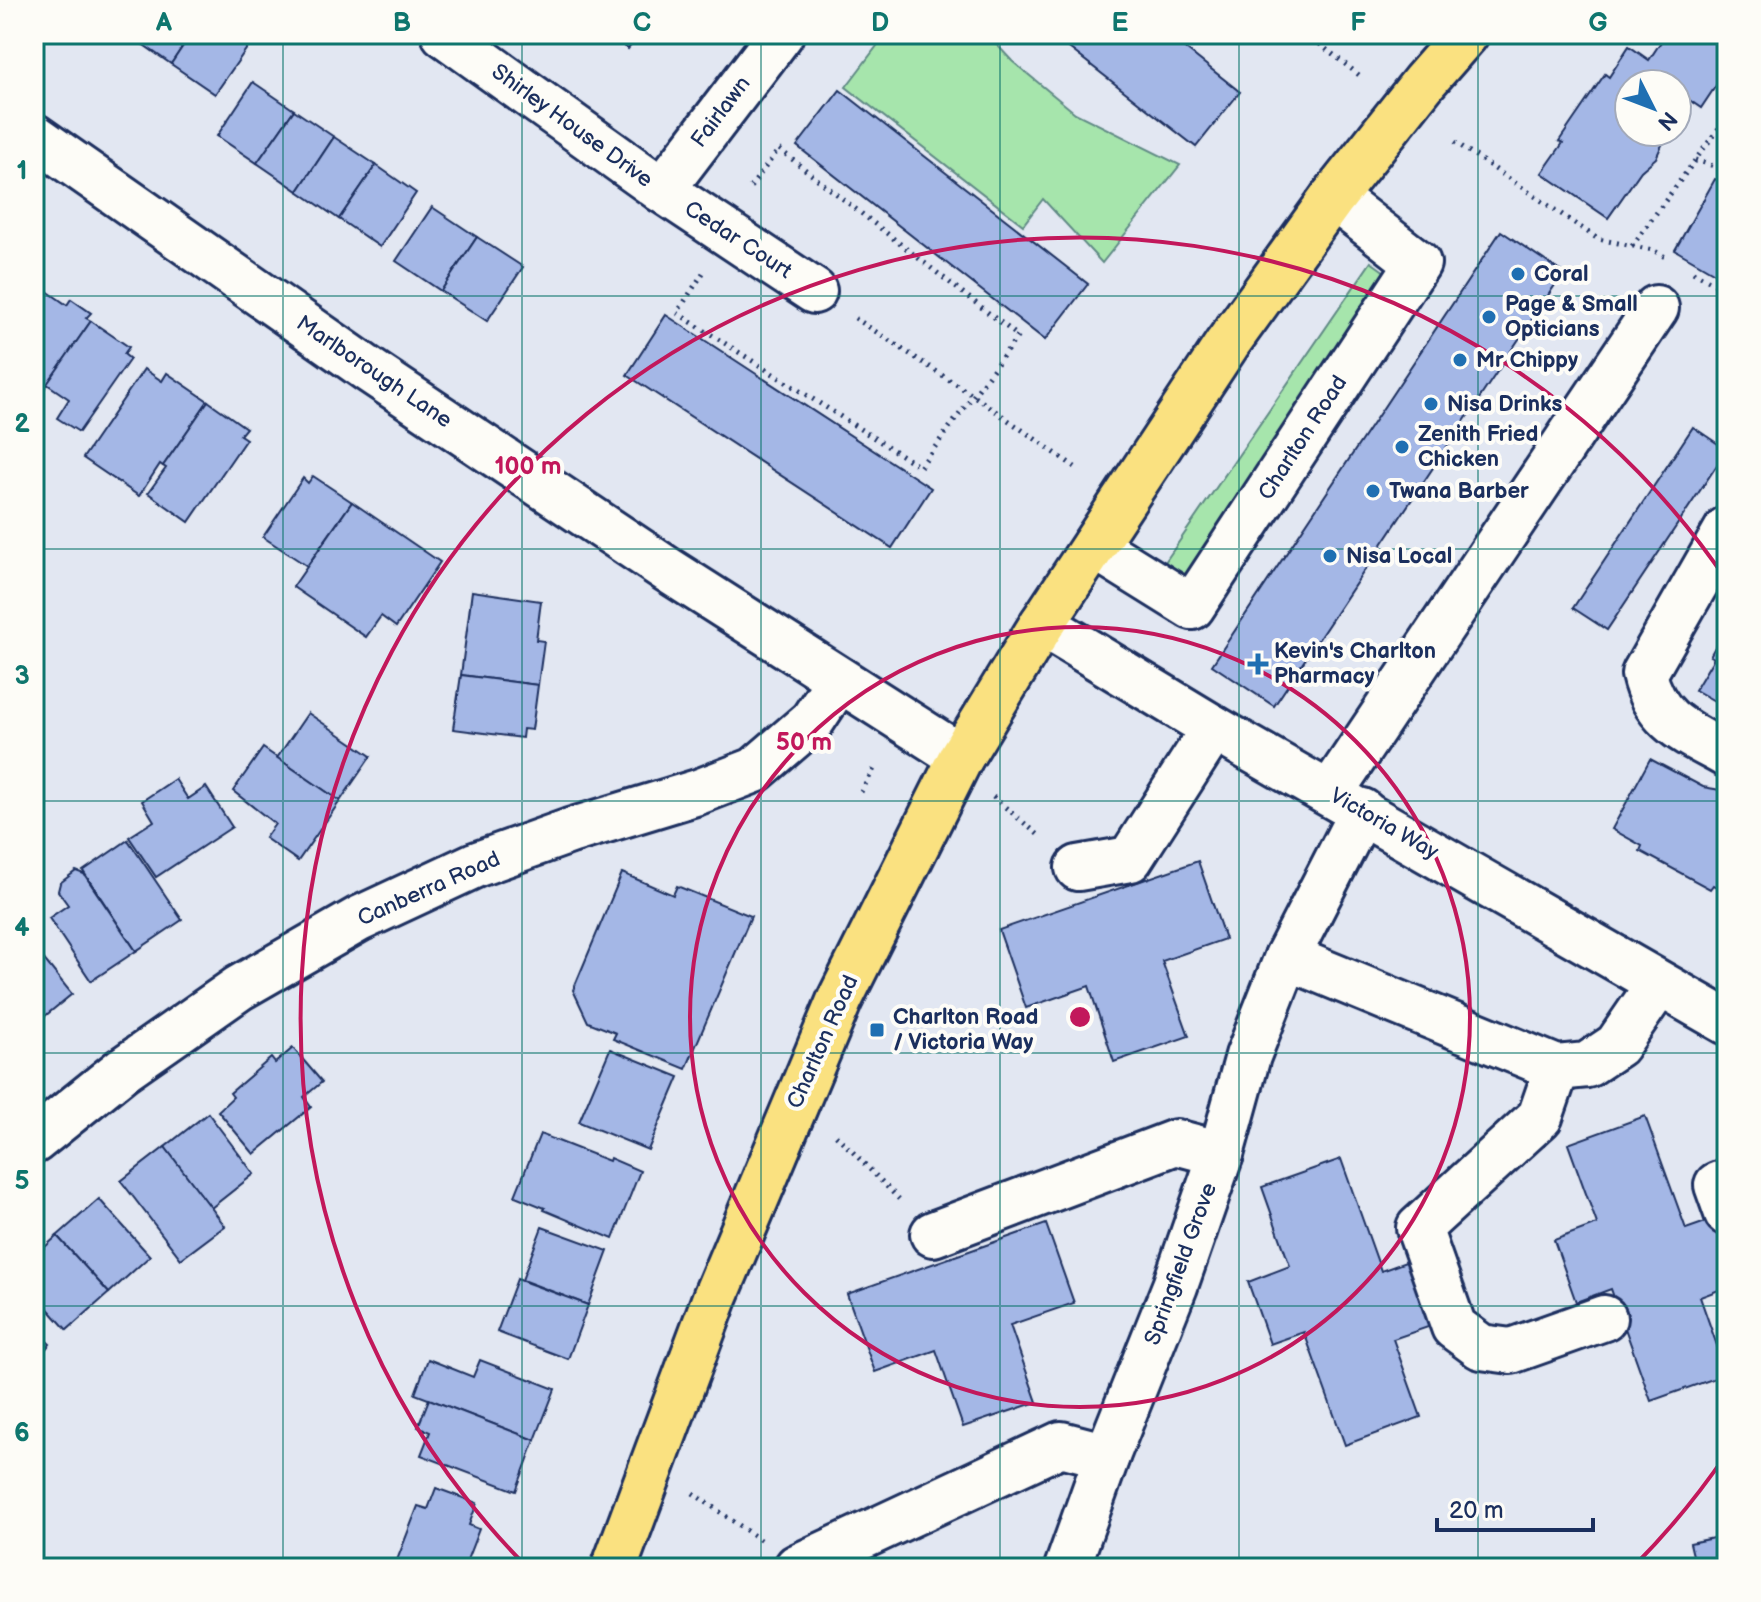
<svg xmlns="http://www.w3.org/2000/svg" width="1761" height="1602" viewBox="0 0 1761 1602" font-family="'Balsamiq Sans',sans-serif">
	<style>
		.green { fill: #a6e5ac; stroke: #608a85; stroke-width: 2 }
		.building { fill: #a4b7e6; stroke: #1b2f5e; stroke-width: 2 }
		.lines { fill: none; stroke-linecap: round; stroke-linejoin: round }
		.minor-casing { stroke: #1b2f5e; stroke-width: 50 }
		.major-casing { stroke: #1b2f5e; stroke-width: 50 }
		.path { stroke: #1b2f5e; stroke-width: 5; stroke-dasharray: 2 6; stroke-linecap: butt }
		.minor { stroke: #fdfcf7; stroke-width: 44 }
		.major { stroke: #fae180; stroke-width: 44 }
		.grid { fill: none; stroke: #0f766e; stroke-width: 2; stroke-opacity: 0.55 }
		.ring { fill: none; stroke: #c2185b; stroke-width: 4 }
		.poi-dot { fill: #1f6fb2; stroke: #fdfcf7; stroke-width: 3 }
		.labels { text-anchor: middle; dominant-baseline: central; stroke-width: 8; stroke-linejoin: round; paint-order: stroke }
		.street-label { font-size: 22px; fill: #1b2f5e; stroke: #fdfcf7 }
		.poi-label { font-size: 22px; font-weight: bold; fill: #1b2f5e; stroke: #fdfcf7; text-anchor: start }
		.centre { fill: #c2185b; stroke: #fdfcf7; stroke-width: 4 }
		.ring-label { font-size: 24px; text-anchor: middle; font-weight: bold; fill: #c2185b; stroke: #fdfcf7; stroke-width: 8; stroke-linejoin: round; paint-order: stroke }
		.neatline { fill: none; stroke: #0f766e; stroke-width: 3 }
		.grid-label { font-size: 26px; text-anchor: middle; font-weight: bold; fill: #0f766e }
	</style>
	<rect width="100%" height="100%" fill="#e2e7f2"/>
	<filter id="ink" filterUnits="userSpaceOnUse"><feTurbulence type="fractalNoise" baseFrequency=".0125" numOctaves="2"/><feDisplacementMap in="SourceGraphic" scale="16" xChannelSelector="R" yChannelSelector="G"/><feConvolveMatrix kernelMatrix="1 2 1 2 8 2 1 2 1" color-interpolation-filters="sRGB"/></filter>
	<g filter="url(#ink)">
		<!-- green -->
		<g class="green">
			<path d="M886 34H987L1012 61 1075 113 1180 165 1102 263 1043 199 1023 225 846 87Z"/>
			<path d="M1371 262 1396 280 1186 586 1161 568Z"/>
		</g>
		<!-- building -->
		<g class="building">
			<path d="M128 34H191L171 64Z"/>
			<path d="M191 34H248L254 38 215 94 171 64Z"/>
			<path d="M609 34H640L628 49Z"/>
			<path d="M1051 34H1167L1240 92 1196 147Z"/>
			<path d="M1666 34H1724L1727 36V69L1701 108 1689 100 1677 119V84H1629V132H1668L1656 158 1641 171 1608 218 1542 173 1563 143 1559 141 1605 74 1609 77 1629 46 1649 60Z"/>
			<path d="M253 82 294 110 257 163 217 136Z"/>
			<path d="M840 90 1088 284 1045 340 797 146Z"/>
			<path d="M294 110 334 137 298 191 257 163Z"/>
			<path d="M334 137 376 165 339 219 298 191Z"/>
			<path d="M376 165 416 193 380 247 339 219Z"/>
			<path d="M1715 179 1727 185V280L1675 250Z"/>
			<path d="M432 207 477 237 441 291 396 261Z"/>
			<path d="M1501 231 1563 273 1274 706 1212 665Z"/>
			<path d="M477 237 523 267 487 321 441 291Z"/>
			<path d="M47 291 67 305 71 299 91 313 86 318 91 321 35 402 34 299 37 301 41 298 42 299Z"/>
			<path d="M666 315 931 488 892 548 627 375Z"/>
			<path d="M91 321 129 347 124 354 130 359 79 432 57 418 69 399 47 384Z"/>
			<path d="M144 369 162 381 167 373 208 401 163 466 160 464 139 496 83 458Z"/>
			<path d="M208 401 246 428 240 435 246 439 189 522 148 493 166 468 163 466Z"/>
			<path d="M1693 427 1727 450 1607 630 1573 608Z"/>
			<path d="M313 476 352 502 307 566 263 537 303 478 308 483Z"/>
			<path d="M352 502 440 562 396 627 381 616 366 637 293 587Z"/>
			<path d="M472 591 541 601 536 640 544 641 538 685 461 675Z"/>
			<path d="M1727 625V708L1695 690 1714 658 1710 656Z"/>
			<path d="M461 675 538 685 532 730 523 729 522 738 453 729Z"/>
			<path d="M308 713 371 756 340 801 277 758Z"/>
			<path d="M263 748 340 801 298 861 265 838 275 824 233 791Z"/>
			<path d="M1650 759 1703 787 1720 790 1727 798V892L1713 885 1710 889 1640 851 1642 846 1612 829Z"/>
			<path d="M175 779 188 799 206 787 232 827 156 877 129 837 154 821 142 801Z"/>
			<path d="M128 840 182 920 136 951 83 871Z"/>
			<path d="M1198 861 1225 939 1162 961 1189 1036 1114 1062 1089 986 1026 1008 999 930Z"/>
			<path d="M76 871 84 874 136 951 91 981 49 918 68 905 58 891 60 883Z"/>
			<path d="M622 873 673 895 677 886 751 916 686 1069 613 1039 616 1033 588 1022 573 990Z"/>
			<path d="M34 947 72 994 34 1025Z"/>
			<path d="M293 1048 322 1082 304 1097 311 1107 254 1154 218 1111 233 1097 230 1093 271 1058 275 1063Z"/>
			<path d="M610 1049 679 1077 648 1150 579 1122Z"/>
			<path d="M208 1113 254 1174 211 1208 165 1147Z"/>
			<path d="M1645 1116 1686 1229 1717 1218 1727 1247V1287L1700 1297 1727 1374 1651 1401 1611 1289 1576 1302 1554 1240 1597 1224 1568 1144Z"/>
			<path d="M540 1134 609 1161 610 1158 640 1171 613 1239 544 1210 545 1208 515 1196Z"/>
			<path d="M165 1147 225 1226 181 1259 121 1181Z"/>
			<path d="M1341 1159 1381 1271 1411 1260 1434 1325 1393 1339 1421 1417 1345 1445 1304 1332 1270 1344 1248 1282 1290 1266 1262 1187Z"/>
			<path d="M99 1199 150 1256 109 1293 57 1236Z"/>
			<path d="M1046 1224 1074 1303 1010 1325 1037 1402 963 1427 936 1350 875 1372 847 1294Z"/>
			<path d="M542 1227 608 1251 588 1305 522 1280Z"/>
			<path d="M57 1236 109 1293 67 1330 34 1293V1257Z"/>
			<path d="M517 1279 588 1305 568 1359 497 1332Z"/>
			<path d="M34 1329 50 1344 34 1362Z"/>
			<path d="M428 1359 473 1377 480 1360 555 1389 535 1440 415 1394Z"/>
			<path d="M429 1399 535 1440 516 1491 421 1455 430 1432 418 1427Z"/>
			<path d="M436 1488 477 1503 469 1525 479 1529 467 1560 478 1563 476 1568H394L418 1506 428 1509Z"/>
			<path d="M1727 1535V1568H1696L1690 1543Z"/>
		</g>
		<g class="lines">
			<defs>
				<g id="minor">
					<path d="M444 34 662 190 814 291"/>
					<path d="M34 136 369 370 668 570 961 757"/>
					<path d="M662 190 781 34"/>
					<path d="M1727 529 1644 674C1655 722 1688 733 1727 755"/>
					<path d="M1094 546 1192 607 1418 263 1333 197"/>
					<path d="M1042 624 1214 728 1727 1022"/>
					<path d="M1331 792 1656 308"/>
					<path d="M1078 868 1130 859 1214 728"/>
					<path d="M1287 957 1362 811"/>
					<path d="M1557 1068 1540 1117 1419 1228 1454 1327 1481 1347 1511 1351 1604 1318"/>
					<path d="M34 1141 122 1070 239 988 359 919 475 865 570 831 698 792 755 770 812 721 839 680"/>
					<path d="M1727 1181 1717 1185 1727 1213"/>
					<path d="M933 1234 1176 1142 1221 1154"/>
					<path d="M797 1567 1061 1444 1107 1456"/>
					<path d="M1067 1568 1107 1456 1175 1286 1221 1154 1248 1056 1287 957 1557 1068 1587 1065 1617 1045 1658 985"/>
				</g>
				<path id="major" d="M614 1568 716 1295 840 999 961 757 1042 624 1227 344 1333 197 1424 82 1466 34"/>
			</defs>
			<!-- minor casing -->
			<use href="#minor" class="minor-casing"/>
			<!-- major casing -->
			<use href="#major" class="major-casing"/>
			<!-- path -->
			<g class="path">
				<path d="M1307 34 1359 75"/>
				<path d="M1455 142 1598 239 1653 250 1667 258"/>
				<path d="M1695 160 1727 170"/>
				<path d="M1632 246 1727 117"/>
				<path d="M1693 272 1727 291"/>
				<path d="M703 273 677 313 920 467 1018 336 779 149 749 189"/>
				<path d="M855 318 974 396 1075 467"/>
				<path d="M861 792 874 769"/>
				<path d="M993 797 1041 837"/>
				<path d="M836 1135 899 1199"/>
				<path d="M693 1493 760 1540"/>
			</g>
			<!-- minor -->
			<use href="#minor" class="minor"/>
			<!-- major -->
			<use href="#major" class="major"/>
		</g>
	</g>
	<!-- grid -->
	<path class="grid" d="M283 34V1568M522 34V1568M761 34V1568M1000 34V1568M1239 34V1568M1478 34V1568M34 296H1727M34 549H1727M34 801H1727M34 1053H1727M34 1306H1727"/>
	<!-- distance rings -->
	<g class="ring">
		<circle cx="1080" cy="1017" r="390"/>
		<path d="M1727 1453A780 780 0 0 1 1636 1564M524 1564A780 780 0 1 1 1727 581"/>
	</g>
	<!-- markers -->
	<g class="poi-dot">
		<circle cx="1518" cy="274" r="8"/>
		<circle cx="1489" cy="317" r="8"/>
		<circle cx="1460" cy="360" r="8"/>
		<circle cx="1431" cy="404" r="8"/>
		<circle cx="1402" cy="447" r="8"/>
		<circle cx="1373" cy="491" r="8"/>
		<circle cx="1330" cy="556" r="8"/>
		<path d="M1254 652h8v8h8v8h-8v8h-8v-8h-8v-8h8z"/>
		<rect x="869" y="1022" width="16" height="16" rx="4"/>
	</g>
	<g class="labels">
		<!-- street labels -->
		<g class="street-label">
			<text transform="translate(721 112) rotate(-53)">Fairlawn</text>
			<text transform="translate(572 126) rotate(36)">Shirley House Drive</text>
			<text transform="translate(738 240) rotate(33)">Cedar Court</text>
			<text transform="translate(374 372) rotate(34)">Marlborough Lane</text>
			<text transform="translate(1303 438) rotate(-57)">Charlton Road</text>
			<text transform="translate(1384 824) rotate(30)">Victoria Way</text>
			<text transform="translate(429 889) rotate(-24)">Canberra Road</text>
			<text transform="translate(823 1042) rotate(-66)">Charlton Road</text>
			<text transform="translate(1181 1264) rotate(-70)">Springfield Grove</text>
		</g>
		<!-- poi labels -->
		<g class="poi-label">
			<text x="1534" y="274">Coral</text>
			<text x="1505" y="304">Page &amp; Small<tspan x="1505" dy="25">Opticians</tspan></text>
			<text x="1476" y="360">Mr Chippy</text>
			<text x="1447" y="404">Nisa Drinks</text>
			<text x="1418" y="434">Zenith Fried<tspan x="1418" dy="25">Chicken</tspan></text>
			<text x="1389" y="491">Twana Barber</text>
			<text x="1346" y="556">Nisa Local</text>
			<text x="1274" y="651">Kevin's Charlton<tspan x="1274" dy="25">Pharmacy</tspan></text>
			<text x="893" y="1017">Charlton Road<tspan x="893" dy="25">/ Victoria Way</tspan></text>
		</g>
	</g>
	<circle cx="1080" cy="1017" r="12" class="centre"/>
	<g class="ring-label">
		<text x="528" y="474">100 m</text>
		<text x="804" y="750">50 m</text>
	</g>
	<!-- margin -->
	<rect width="1761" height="1602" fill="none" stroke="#fdfcf7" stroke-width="88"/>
	<!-- north arrow -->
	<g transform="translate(1653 108) rotate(132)"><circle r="38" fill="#fdfcf7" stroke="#a3aaba" stroke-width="2"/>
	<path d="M0-6L14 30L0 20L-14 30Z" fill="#1f6fb2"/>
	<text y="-12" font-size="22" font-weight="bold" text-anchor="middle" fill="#1b2f5e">N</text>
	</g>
	<!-- scale -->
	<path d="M1437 1518v12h156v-12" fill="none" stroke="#1b2f5e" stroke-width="4"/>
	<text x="1449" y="1518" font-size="24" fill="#1b2f5e" stroke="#fdfcf7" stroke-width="6" paint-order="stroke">20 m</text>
	<rect x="44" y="44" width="1673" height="1514" class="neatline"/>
	<g class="grid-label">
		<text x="164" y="31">A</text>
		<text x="402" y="31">B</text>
		<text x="642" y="31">C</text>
		<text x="880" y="31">D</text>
		<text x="1120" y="31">E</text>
		<text x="1358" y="31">F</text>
		<text x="1598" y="31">G</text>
		<text x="22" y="179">1</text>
		<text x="22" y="432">2</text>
		<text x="22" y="684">3</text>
		<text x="22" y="936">4</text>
		<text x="22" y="1189">5</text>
		<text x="22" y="1441">6</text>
	</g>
</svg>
